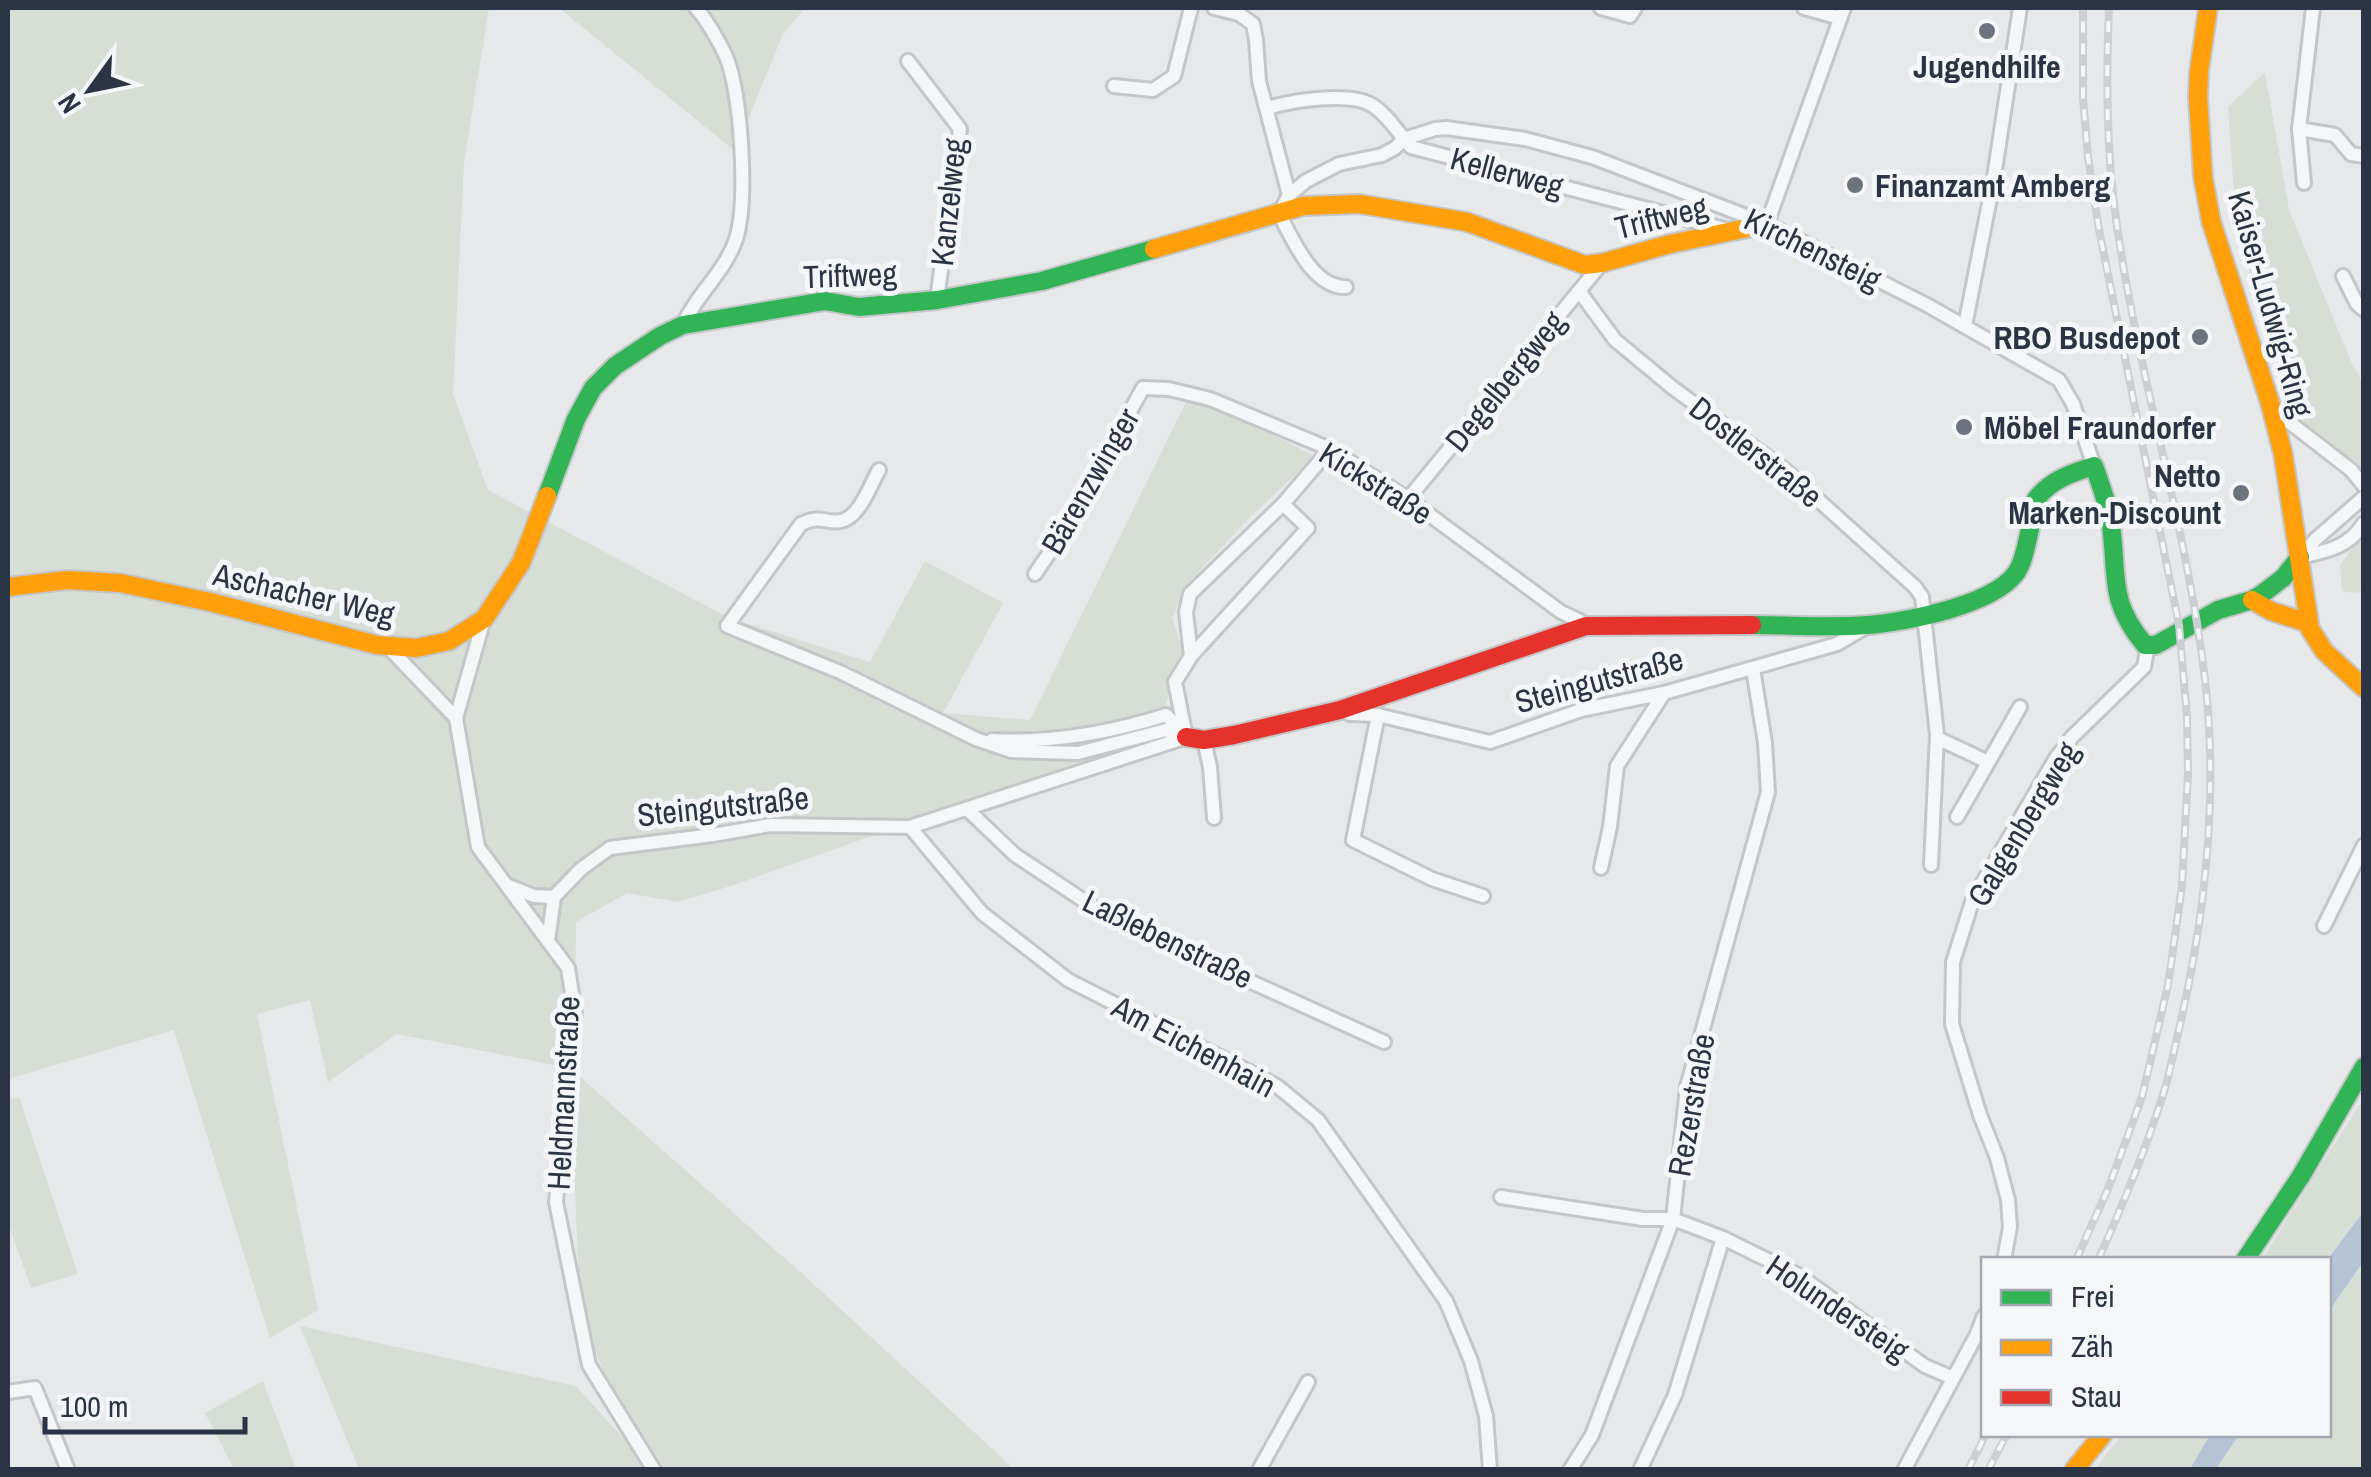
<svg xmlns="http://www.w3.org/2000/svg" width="2371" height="1477" viewBox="0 0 2371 1477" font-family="'Archivo Narrow',sans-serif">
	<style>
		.green { fill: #d6ded6 }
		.water { fill: #b4c4d5 }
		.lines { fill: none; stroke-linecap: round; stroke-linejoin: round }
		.street-casing { stroke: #c4c6c8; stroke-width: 18 }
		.fast-casing { stroke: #c4c6c8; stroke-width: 22 }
		.slow-casing { stroke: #c4c6c8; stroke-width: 22 }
		.jam-casing { stroke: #c4c6c8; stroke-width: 22 }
		.street { stroke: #f5f6f7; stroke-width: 12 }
		.fast { stroke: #30b455; stroke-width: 18 }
		.slow { stroke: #ff9f0a; stroke-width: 18 }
		.jam { stroke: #e5322d; stroke-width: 18 }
		.rail-casing { stroke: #cecfd2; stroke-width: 8 }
		.rail { stroke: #f4f6f9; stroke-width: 4; stroke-dasharray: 11; stroke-linecap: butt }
		.poi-dot { fill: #6c737f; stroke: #f4f6f9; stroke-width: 4 }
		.labels { text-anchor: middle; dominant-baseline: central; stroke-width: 10; stroke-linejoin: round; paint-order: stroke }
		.poi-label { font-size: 32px; font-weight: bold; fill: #2b3445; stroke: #f4f6f9; text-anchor: start }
		.street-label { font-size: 32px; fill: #2b3445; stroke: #f4f6f9 }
	</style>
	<rect width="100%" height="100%" fill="#e6e8ea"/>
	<!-- green -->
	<g class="green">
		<path d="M8 8H489L464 162 453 394 488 490 729 618 870 662 925 561 1003 603 943 713 1030 720 1187 400C1232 415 1273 433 1314 457L1250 517 1187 584 1172 618 1183 651 1156 734 737 884 678 902 627 893 576 922 575 1013 570 1068 807 1278 1014 1469H359L300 1326 576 1386 634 1450 580 1311 570 1068 397 1034 328 1082 310 1000 257 1014 318 1310 270 1338 174 1030 8 1079Z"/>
		<path d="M559 8H805L783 34 735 151Z"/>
		<path d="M2265 72 2289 210 2352 364 2363 383 2364 465 2360 471 2293 418 2236 224 2228 107Z"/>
		<path d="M2363 534V590L2356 593 2342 591 2340 565Z"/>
		<path d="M19 1097 78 1274 31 1288 8 1222V1101Z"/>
		<path d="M2363 1099V1469L2094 1470 2122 1435 2328 1434V1260L2262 1259Z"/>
		<path d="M263 1381 296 1469H234L205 1413Z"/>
	</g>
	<!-- water -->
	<g class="water">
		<path d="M2363 1212V1262L2329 1311 2328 1259Z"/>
		<path d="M2210 1435H2239L2216 1469H2190Z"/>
	</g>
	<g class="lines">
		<defs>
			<g id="street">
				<path d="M1214 8 1239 14 1253 24 1256 40 1259 81 1289 195"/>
				<path d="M1601 8 1630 16 1635 8"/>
				<path d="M1804 8 1840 18"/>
				<path d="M908 61 960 129 937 300"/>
				<path d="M1114 86 1153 90 1174 76 1191 8"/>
				<path d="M1267 108C1292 101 1349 91 1372 105 1388 115 1398 133 1411 147L1728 230"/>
				<path d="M2299 129 2335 135 2351 154 2364 156"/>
				<path d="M2304 183 2299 129 2313 8"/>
				<path d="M1767 224 1844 8"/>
				<path d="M2343 276 2357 304 2364 310"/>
				<path d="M1346 287C1313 288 1293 240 1279 214L1289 195 1306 181 1339 164 1382 155 1395 148 1404 139 1435 129 1446 128 1525 139 1592 157 1767 224 1927 305 2059 380 2073 404 2094 466"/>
				<path d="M1579 291 1615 340 1673 388 1785 470 1915 587 1922 597 1937 735 1931 865"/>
				<path d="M683 325C697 293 724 274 736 239 748 201 741 107 730 68 726 52 707 20 696 8"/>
				<path d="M1965 326 1993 183 2020 8"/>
				<path d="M2271 408 2351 470 2364 486"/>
				<path d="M879 470C870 485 860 517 841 521 824 524 823 514 801 524L727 626 840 672 976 739 1011 751 1078 753 1166 730 1186 737"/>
				<path d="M1408 499 1602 263"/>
				<path d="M2300 557 2316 539 2364 497"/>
				<path d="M2300 557C2327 551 2348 548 2364 523"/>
				<path d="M1035 574 1062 534 1143 388 1169 389 1210 399 1330 449 1408 499 1561 612 1580 621 1586 626"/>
				<path d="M389 648 456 718 478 847 568 968 575 1013 556 1202 589 1365 654 1470"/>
				<path d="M1191 656 1186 612 1190 594 1283 504 1330 449"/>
				<path d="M1340 710 1350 714 1378 715 1490 742 1581 710 1664 693 1837 644 1866 627"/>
				<path d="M1378 715 1353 840 1432 879 1483 896"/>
				<path d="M456 718 484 619"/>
				<path d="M1186 737 1175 682 1191 656 1308 528 1283 504"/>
				<path d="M1937 738 1988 762"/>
				<path d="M992 740C1052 743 1109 733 1166 715L1185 735"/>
				<path d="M1204 740 1210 767 1214 818"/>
				<path d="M968 810 1015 855 1110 918 1384 1042"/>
				<path d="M1957 817 2020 707"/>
				<path d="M910 827 982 913 1068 980 1277 1086 1318 1120 1446 1301 1471 1361 1486 1416 1490 1470"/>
				<path d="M1601 868 1610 827 1617 766 1664 693"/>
				<path d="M509 886 534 896 554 897"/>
				<path d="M2324 926 2364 845"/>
				<path d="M548 941 554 897 581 869 610 848 713 835 770 825 910 827 1184 738"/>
				<path d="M1501 1197 1643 1219H1673L1723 1238 1800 1276 1925 1366 1953 1378"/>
				<path d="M2004 1260 2010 1227 2008 1200 1997 1158 1980 1115 1952 1024 1953 962 1973 899 2056 758 2072 737 2144 667 2148 645"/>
				<path d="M8 1392 35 1388 68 1470"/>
				<path d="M1259 1470 1308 1382"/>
				<path d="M1570 1470 1592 1435 1673 1219 1687 1087 1768 792 1765 743 1753 669"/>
				<path d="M1640 1470 1675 1395 1723 1238"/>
				<path d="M1904 1470 1977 1334 1984 1316"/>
			</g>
			<g id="fast">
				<path d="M547 496 576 419 593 388 615 366 660 336 683 325 825 301 859 307 937 300 1042 281 1154 249"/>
				<path d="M1752 625C1790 625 1830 628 1868 625 1905 622 2004 604 2020 566 2028 548 2031 519 2036 499 2051 480 2071 473 2094 466 2100 483 2107 501 2110 519 2119 572 2106 599 2145 645H2156L2218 610 2252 600 2262 594 2283 578 2300 557"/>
				<path d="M2245 1260 2301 1176 2364 1067"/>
			</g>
			<g id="slow">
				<path d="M2208 8 2199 72 2198 97 2203 177 2211 221 2270 403 2283 454 2310 629 2324 651 2364 688"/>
				<path d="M1154 249 1303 206 1360 204 1467 222 1585 265 1602 263 1670 244 1767 224"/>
				<path d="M8 587 67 580 120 583 210 602 377 645 416 648 449 641 484 619 521 563 547 496"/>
				<path d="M2252 600 2271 611 2308 623"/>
				<path d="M2074 1470 2103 1434"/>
			</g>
			<path id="jam" d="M1186 737 1204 740 1234 735 1340 710 1586 626 1752 625"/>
		</defs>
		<!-- street casing -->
		<use href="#street" class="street-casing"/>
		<!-- fast casing -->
		<use href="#fast" class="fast-casing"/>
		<!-- slow casing -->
		<use href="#slow" class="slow-casing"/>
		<!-- jam casing -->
		<use href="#jam" class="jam-casing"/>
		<!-- street -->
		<use href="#street" class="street"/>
		<!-- fast -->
		<use href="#fast" class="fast"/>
		<!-- slow -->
		<use href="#slow" class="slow"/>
		<!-- jam -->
		<use href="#jam" class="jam"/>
		<defs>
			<g id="rail">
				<path d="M2076 1260 2108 1189 2142 1097 2168 985 2182 886 2188 773 2187 717 2179 625 2099 230 2088 157 2083 98V8"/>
				<path d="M2098 1260C2122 1207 2144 1154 2162 1098 2170 1074 2174 1049 2180 1025 2208 903 2220 773 2201 649 2180 504 2136 364 2116 219 2106 149 2106 78 2109 8"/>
				<path d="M1968 1470 1986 1434"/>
				<path d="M1988 1470 2007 1434"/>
			</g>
		</defs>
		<!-- rail casing -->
		<use href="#rail" class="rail-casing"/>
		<!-- rail -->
		<use href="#rail" class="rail"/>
	</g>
	<!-- markers -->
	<g class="poi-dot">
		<circle cx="1987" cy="31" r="10"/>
		<circle cx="1855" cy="185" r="10"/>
		<circle cx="2200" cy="337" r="10"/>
		<circle cx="1964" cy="427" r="10"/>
		<circle cx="2241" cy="493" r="10"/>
	</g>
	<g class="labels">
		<!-- poi labels -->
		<g class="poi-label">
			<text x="1987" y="66" text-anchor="middle">Jugendhilfe</text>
			<text x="1875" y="185">Finanzamt Amberg</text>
			<text x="2180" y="337" text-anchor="end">RBO Busdepot</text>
			<text x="1984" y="427">Möbel Fraundorfer</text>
			<text x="2221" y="475" text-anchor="end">Netto<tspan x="2221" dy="37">Marken-Discount</tspan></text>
		</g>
		<!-- street labels -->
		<g class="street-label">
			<text transform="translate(1507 172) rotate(15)">Kellerweg</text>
			<text transform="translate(948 202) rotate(-84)">Kanzelweg</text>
			<text transform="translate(1661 217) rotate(-14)">Triftweg</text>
			<text transform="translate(1813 249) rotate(26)">Kirchensteig</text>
			<text transform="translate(850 275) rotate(-2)">Triftweg</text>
			<text transform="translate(2271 304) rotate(74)">Kaiser-Ludwig-Ring</text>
			<text transform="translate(1505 381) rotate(-51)">Degelbergweg</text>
			<text transform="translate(1756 452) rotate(38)">Dostlerstraße</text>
			<text transform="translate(1090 481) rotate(-60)">Bärenzwinger</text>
			<text transform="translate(1376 483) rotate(32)">Kickstraße</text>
			<text transform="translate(304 594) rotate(13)">Aschacher Weg</text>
			<text transform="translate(1599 680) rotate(-15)">Steingutstraße</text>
			<text transform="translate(723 806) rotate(-6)">Steingutstraße</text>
			<text transform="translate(2023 824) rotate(-59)">Galgenbergweg</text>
			<text transform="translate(1168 939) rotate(26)">Laßlebenstraße</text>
			<text transform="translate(1194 1046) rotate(28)">Am Eichenhain</text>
			<text transform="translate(563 1093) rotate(-87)">Heldmannstraße</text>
			<text transform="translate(1691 1105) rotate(-80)">Rezerstraße</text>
			<text transform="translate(1838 1308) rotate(34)">Holundersteig</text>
		</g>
	</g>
	<!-- border -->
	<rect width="2371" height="1477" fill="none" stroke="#2b3445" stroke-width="20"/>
	<!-- legend -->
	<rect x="1981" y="1257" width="350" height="180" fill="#f4f6f9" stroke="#a4a8b1" stroke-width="2.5"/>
	<rect x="2001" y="1290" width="50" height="15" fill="#30b455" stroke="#a4a8b1" stroke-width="2.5"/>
	<text x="2071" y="1307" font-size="30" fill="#2b3445">Frei</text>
	<rect x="2001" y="1340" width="50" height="15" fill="#ff9f0a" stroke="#a4a8b1" stroke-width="2.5"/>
	<text x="2071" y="1357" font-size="30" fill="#2b3445">Zäh</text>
	<rect x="2001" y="1390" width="50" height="15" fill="#e5322d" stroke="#a4a8b1" stroke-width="2.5"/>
	<text x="2071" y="1407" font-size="30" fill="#2b3445">Stau</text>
	<!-- north arrow -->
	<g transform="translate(90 90) rotate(237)" stroke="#f4f6f9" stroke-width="8" paint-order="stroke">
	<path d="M0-8L18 38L0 25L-18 38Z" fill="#2b3445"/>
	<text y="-15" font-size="28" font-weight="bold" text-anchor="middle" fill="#2b3445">N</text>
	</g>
	<!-- scale -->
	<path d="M45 1417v15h200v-15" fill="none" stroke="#2b3445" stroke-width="5"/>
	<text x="60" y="1417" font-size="30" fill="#2b3445" stroke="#f4f6f9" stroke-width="8" paint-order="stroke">100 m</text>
</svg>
